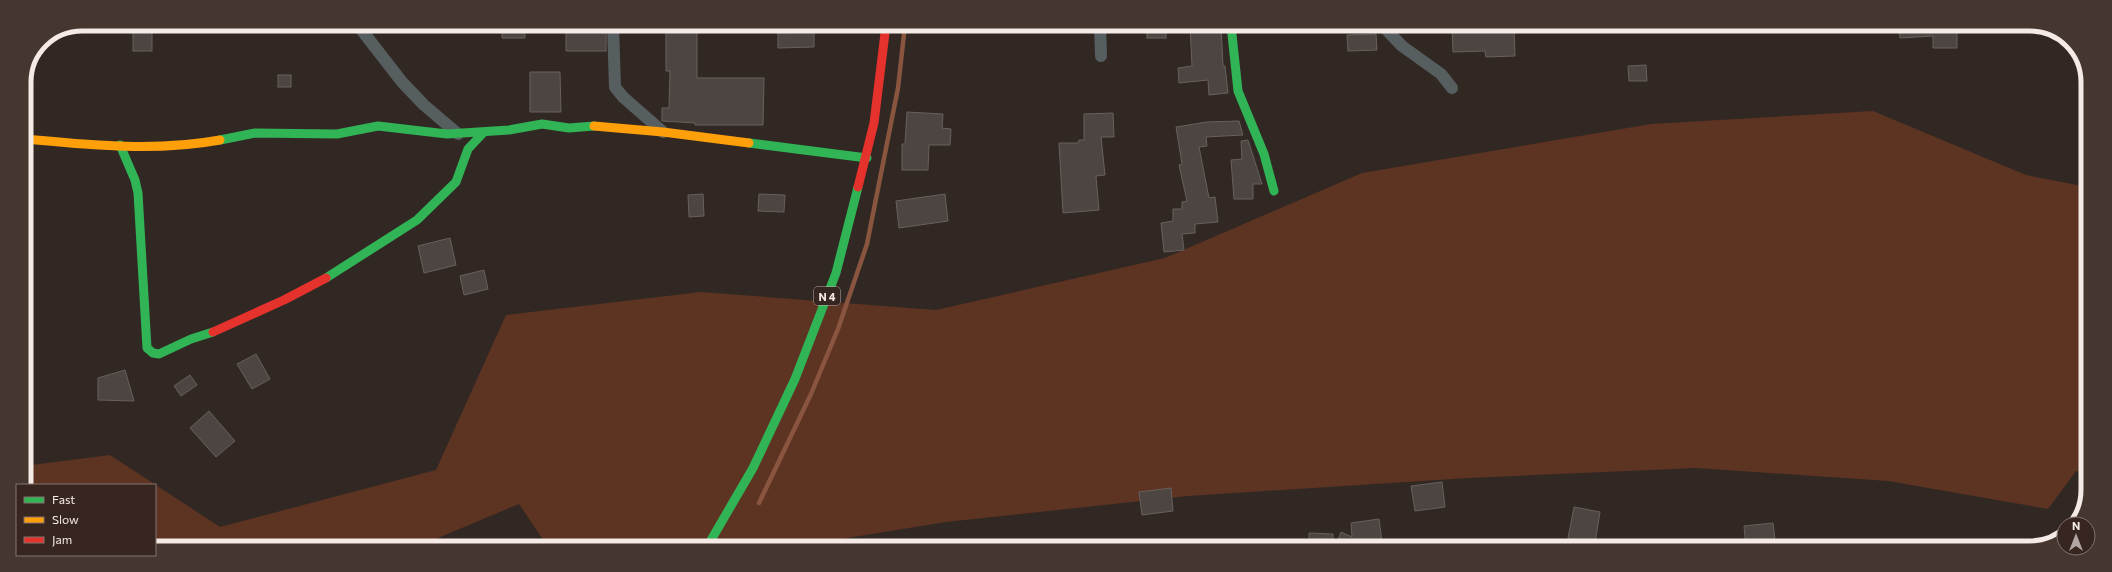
<svg xmlns="http://www.w3.org/2000/svg" width="2112" height="572" viewBox="0 0 2112 572" font-family="Commissioner,sans-serif">
	<style>
		.green { fill: #5d3322 }
		.lines { fill: none; stroke-linecap: round; stroke-linejoin: round }
		.stream { stroke: #8a553f; stroke-width: 4.5 }
		.building { fill: #4d4542; stroke: #67605c }
		.street { stroke: #565e5f; stroke-width: 12 }
		.fast { stroke: #30b455; stroke-width: 9 }
		.slow { stroke: #ff9f0a; stroke-width: 9 }
		.jam { stroke: #e5322d; stroke-width: 9 }
		.labels { text-anchor: middle; dominant-baseline: central; stroke-width: 3.5; stroke-linejoin: round; paint-order: stroke }
		.shield { fill: #36261f; stroke: #bcafaa; stroke-width: 1 }
		.shield-label { font-size: 11px; font-weight: bold; fill: #f6eae6 }
		.rim { fill: none; stroke: #f6eae6; stroke-width: 5 }
	</style>
	<rect width="100%" height="100%" fill="#312824"/>
	<!-- green -->
	<path class="green" d="M1873 111 2026 175 2087 187 2086 473 2076 471 2048 509 1888 481 1696 468 1469 478 1188 496 946 522 792 547H548L519 504 419 546H155V485H24V466L110 455 220 527 436 470 506 315 701 292 936 310 1165 258 1362 173 1651 124Z"/>
	<g class="lines">
		<!-- stream -->
		<path class="stream" d="M759 503 811 394 838 329 867 244 898 88 905 25"/>
	</g>
	<!-- building -->
	<g class="building">
		<path d="M502 24H524L525 38H502Z"/>
		<path d="M566 24 606 25V51H566Z"/>
		<rect x="133" y="25" width="19" height="26"/>
		<rect x="1147" y="25" width="19" height="13"/>
		<path d="M1190 25H1221L1223 66H1225L1228 93 1209 95 1208 80 1179 83 1178 68 1192 66Z"/>
		<path d="M1481 25V27L1514 26 1515 56 1486 57 1485 51 1453 52 1452 27Z"/>
		<path d="M1899 26H1957V48H1933V36L1900 38Z"/>
		<path d="M666 30H697V78H764L763 125H695V123L662 121V108H669L670 71H666Z"/>
		<path d="M814 32V47L778 48V33Z"/>
		<path d="M1376 34 1377 50 1348 51 1347 35Z"/>
		<path d="M1646 65 1647 81H1629L1628 66Z"/>
		<path d="M530 72H560L561 112H530Z"/>
		<rect x="278" y="75" width="13" height="12"/>
		<path d="M907 112 943 114 942 128 951 129 950 145H929L928 170H902V144H905Z"/>
		<path d="M1113 113 1114 137H1101L1105 175 1096 176 1099 210 1063 213 1059 143H1078L1079 140H1084V114Z"/>
		<path d="M1239 121 1243 135 1206 137 1207 146 1199 147 1209 198 1215 197 1218 222 1195 224V233L1182 234 1184 250 1164 252 1161 223 1173 221V209H1182V202L1187 201 1179 165 1182 164 1176 127 1207 122Z"/>
		<path d="M1248 140 1262 184H1253V199H1234L1231 160 1242 159 1241 141Z"/>
		<path d="M703 194 704 216 689 217 688 195Z"/>
		<path d="M759 194 785 195 784 212 758 211Z"/>
		<path d="M945 194 948 221 899 228 896 201Z"/>
		<path d="M450 238 456 265 424 273 418 246Z"/>
		<path d="M484 270 488 289 464 295 460 276Z"/>
		<path d="M256 354 270 379 252 389 237 364Z"/>
		<path d="M125 370 134 401 98 400V378Z"/>
		<path d="M190 375 197 385 181 396 174 386Z"/>
		<path d="M209 411 235 441 216 457 190 428Z"/>
		<path d="M1442 482 1445 507 1415 511 1411 486Z"/>
		<path d="M1171 488 1173 511 1142 515 1139 492Z"/>
		<path d="M1574 507 1600 512 1595 543 1568 538Z"/>
		<path d="M1379 519 1382 542 1346 546 1337 543 1341 532 1352 537 1351 523Z"/>
		<path d="M1773 523 1776 548H1746L1744 526Z"/>
		<path d="M1309 533 1333 534V547H1309Z"/>
	</g>
	<g class="lines">
		<!-- street -->
		<g class="street">
			<path d="M357 24 402 82 424 105 458 134"/>
			<path d="M613 25 615 87 623 97 663 132"/>
			<path d="M1100 25 1101 56"/>
			<path d="M1382 25 1402 46 1441 74 1452 88"/>
		</g>
		<!-- fast -->
		<g class="fast">
			<path d="M1231 25 1238 91 1264 154 1274 191"/>
			<path d="M220 140 255 133 337 134 378 126 447 134 509 130 542 124 569 128 594 126"/>
			<path d="M749 143 867 158"/>
			<path d="M120 145 135 180 138 193 147 348 153 353 159 354 191 339 213 332"/>
			<path d="M326 278 417 220 456 182 468 149 484 132"/>
			<path d="M707 547 753 468 795 379 836 273 858 187"/>
		</g>
		<!-- slow -->
		<g class="slow">
			<path d="M594 126 663 132 749 143"/>
			<path d="M24 139C89 145 155 152 220 140"/>
		</g>
		<!-- jam -->
		<g class="jam">
			<path d="M858 187 874 123 886 25"/>
			<path d="M213 332 284 300 326 278"/>
		</g>
	</g>
	<g class="labels">
		<!-- shield labels -->
		<rect class="shield" x="814" y="287" width="26" height="18" rx="3"/>
		<g class="shield-label">
			<text x="827" y="296">N 4</text>
		</g>
	</g>
	<!-- crop -->
	<path d="M0 0H2112V572H0ZM82 31H2030A51 51 0 0 1 2081 82V490A51 51 0 0 1 2030 541H82A51 51 0 0 1 31 490V82A51 51 0 0 1 82 31Z" fill="#45362f" fill-rule="evenodd"/>
	<path class="rim" d="M82 31H2030A51 51 0 0 1 2081 82V490A51 51 0 0 1 2030 541H82A51 51 0 0 1 31 490V82A51 51 0 0 1 82 31Z"/>
	<!-- legend -->
	<rect x="16" y="484" width="140" height="72" fill="#36261f" stroke="#83746f"/>
	<rect x="24" y="497" width="20" height="6" fill="#30b455" stroke="#83746f"/>
	<text x="52" y="504" font-size="12" fill="#f6eae6">Fast</text>
	<rect x="24" y="517" width="20" height="6" fill="#ff9f0a" stroke="#83746f"/>
	<text x="52" y="524" font-size="12" fill="#f6eae6">Slow</text>
	<rect x="24" y="537" width="20" height="6" fill="#e5322d" stroke="#83746f"/>
	<text x="52" y="544" font-size="12" fill="#f6eae6">Jam</text>
	<!-- north arrow -->
	<g transform="translate(2076 536)"><circle r="19" fill="#36261f" stroke="#83746f"/>
	<path d="M0-3L7 15L0 10L-7 15Z" fill="#b1a6a2"/>
	<text y="-6" font-size="11" font-weight="bold" text-anchor="middle" fill="#f6eae6">N</text>
	</g>
</svg>
